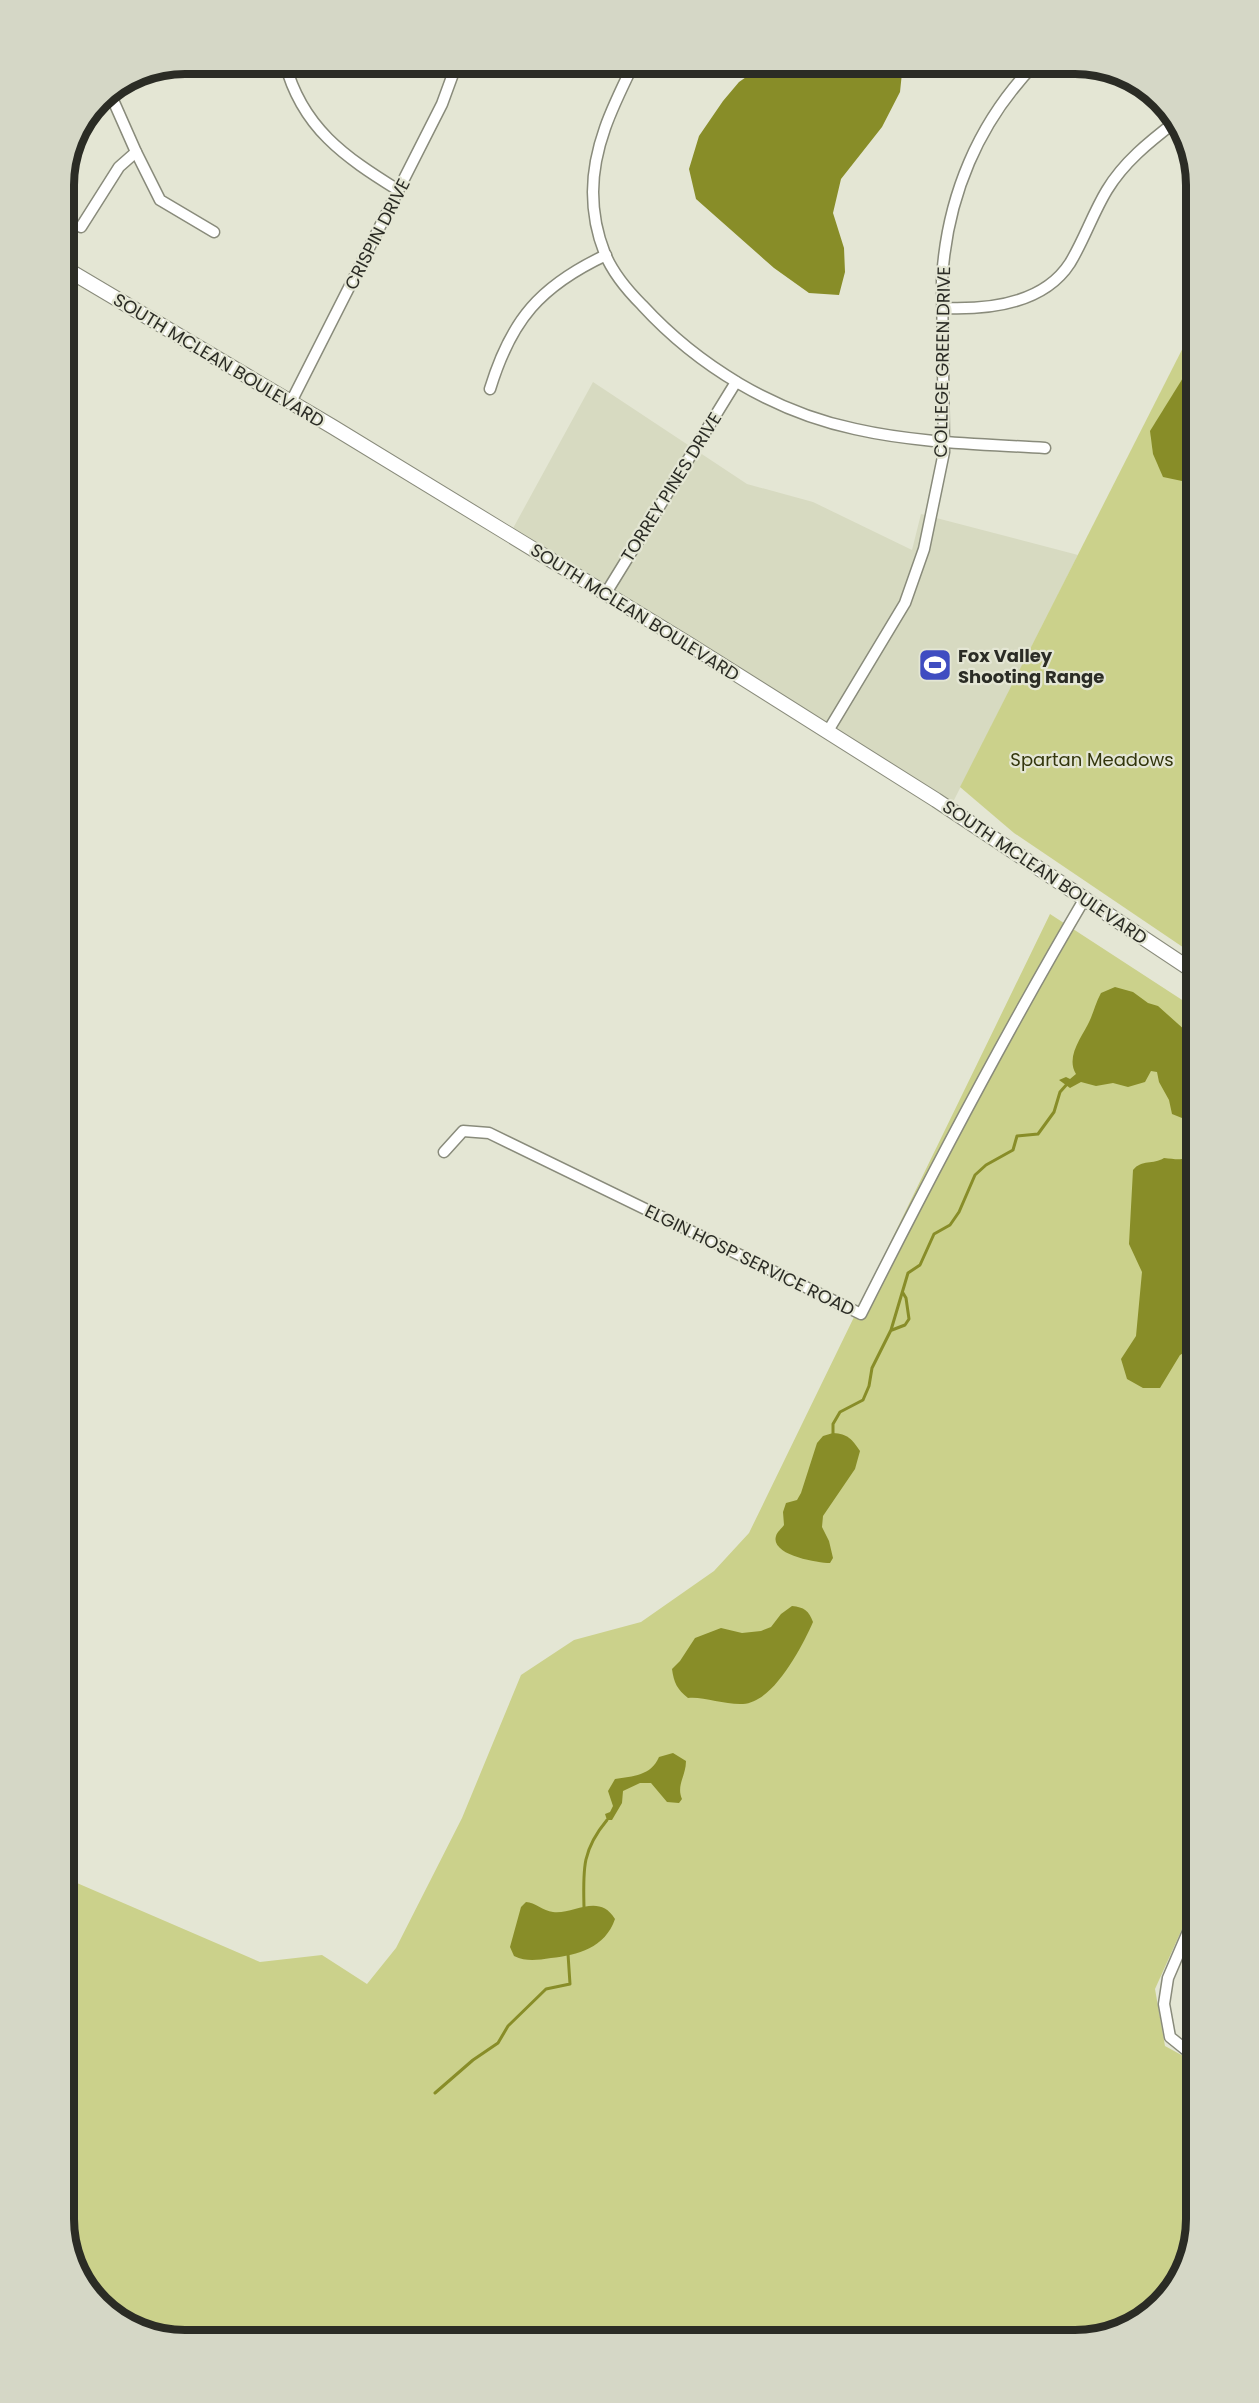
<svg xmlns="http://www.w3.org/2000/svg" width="1259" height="2403" viewBox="0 0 1259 2403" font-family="Poppins,sans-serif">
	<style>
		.built { fill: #d7dac1 }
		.green { fill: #cbd18b }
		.water { fill: #888d28 }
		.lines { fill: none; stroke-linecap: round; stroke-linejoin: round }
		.stream { stroke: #888d28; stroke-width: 3 }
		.minor-casing { stroke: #898b7b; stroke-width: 13 }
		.secondary-casing { stroke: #898b7b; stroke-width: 16 }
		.minor { stroke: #fff; stroke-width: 10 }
		.secondary { stroke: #fff; stroke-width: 14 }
		.labels { text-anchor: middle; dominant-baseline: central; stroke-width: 4.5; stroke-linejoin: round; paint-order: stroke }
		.street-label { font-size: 18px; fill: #2b2c25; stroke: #e4e6d4 }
		.poi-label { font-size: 18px; font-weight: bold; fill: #2b2c25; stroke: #e4e6d4; text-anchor: start }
		.park-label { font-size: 18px; fill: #33360c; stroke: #e4e6d4 }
		.rim { fill: none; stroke: #2b2c25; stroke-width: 8 }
	</style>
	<rect width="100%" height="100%" fill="#e4e6d4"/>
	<!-- built -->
	<path class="built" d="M593 382 747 484 813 502 912 550 921 514 1078 555 951 806 511 532Z"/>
	<!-- green -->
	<g class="green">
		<path d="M1196 322V956L1014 833 960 787Z"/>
		<path d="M1050 914 1196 1009V1898L1155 1989 1165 2046 1196 2063V2219L1175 2286 1121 2331 1074 2340H177L117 2319 72 2265 63 2218V1877L260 1962 322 1955 367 1984 396 1948 462 1818 521 1675 574 1640 641 1622 714 1571 749 1533Z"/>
	</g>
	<!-- water -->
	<g class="water">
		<path d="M754 63H903L900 92 882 127 841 179 833 213 844 248 845 272 839 295 809 293 774 268 696 199 689 169 699 136 723 101 739 82 752 73Z"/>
		<path d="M1196 370V467L1182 481 1163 477 1153 454 1150 431 1186 373Z"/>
		<path d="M1115 987 1133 992 1148 1003 1158 1006 1196 1040V1126L1192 1122 1172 1114 1169 1100 1159 1082 1157 1072 1151 1071 1145 1082 1128 1087 1113 1083 1096 1086 1081 1082 1070 1088 1059 1080 1066 1077 1070 1079 1076 1074C1065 1056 1083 1036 1090 1020 1094 1011 1096 1002 1101 993Z"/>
		<path d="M1196 1130V1346L1180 1355 1160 1388H1143L1127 1379 1121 1359 1136 1336 1142 1272 1129 1244 1133 1170C1142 1159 1153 1165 1164 1158 1177 1159 1183 1162 1193 1153V1139Z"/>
		<path d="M833 1433C848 1434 852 1439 860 1451L855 1469 823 1516 822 1527 829 1541 833 1558 830 1563C817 1563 770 1555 776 1536 777 1532 782 1528 784 1525L783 1512 786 1503 797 1500 801 1493 817 1443 823 1436Z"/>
		<path d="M792 1606C804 1607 809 1611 813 1622 802 1647 773 1703 743 1704 725 1705 702 1696 688 1698 677 1689 674 1683 672 1669L680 1661 695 1638 721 1628 742 1633 761 1631 771 1627 781 1614Z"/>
		<path d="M673 1753 686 1761C686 1776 676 1785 682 1799L679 1803 667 1802 651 1783H640L623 1791 622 1803 612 1820H607L605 1814 610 1812 613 1806 608 1791 615 1779C633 1776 651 1776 659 1757Z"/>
		<path d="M526 1902C535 1902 543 1911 553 1912 573 1915 599 1892 615 1919 605 1948 578 1955 551 1958 537 1960 527 1962 514 1956L510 1947 521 1907Z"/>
		<path d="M267 2332 312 2333 336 2340H253Z"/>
	</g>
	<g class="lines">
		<!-- stream -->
		<g class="stream">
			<path d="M892 1330 905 1325 909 1319 906 1298 903 1293"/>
			<path d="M833 1436V1424L840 1412 863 1400 869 1386 872 1368 891 1330 908 1273 920 1265 934 1234 950 1225 959 1212 975 1175 986 1165 1013 1150 1017 1136 1038 1134 1054 1112 1060 1092 1068 1083"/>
			<path d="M584 1907C583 1869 582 1850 607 1820"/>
			<path d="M435 2093 473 2060 498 2043 508 2026 546 1989 570 1984 568 1954"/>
		</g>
		<defs>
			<g id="minor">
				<path d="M285 63C302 128 345 157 398 190"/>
				<path d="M634 63C614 104 593 145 593 192 593 213 597 234 605 254 613 273 628 291 642 305 698 366 774 412 855 429 917 443 982 444 1045 448"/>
				<path d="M109 91 136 152 160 200 214 232"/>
				<path d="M81 227 119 167 136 152"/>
				<path d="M942 308C987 310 1043 305 1070 263 1084 240 1093 213 1107 190 1124 162 1149 142 1175 122"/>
				<path d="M490 389C511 320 540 286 606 255"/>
				<path d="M291 402 442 104 457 63"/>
				<path d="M606 593 736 382"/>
				<path d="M828 731 905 603 924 549 944 452 942 279C947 197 978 122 1036 63"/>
				<path d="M444 1152 463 1131 489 1133 861 1314C932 1173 1005 1034 1085 898"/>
				<path d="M1196 2058 1170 2037 1164 2004 1168 1978 1196 1913"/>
			</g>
			<path id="secondary" d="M63 267 333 427 687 643 936 800 1196 973"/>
		</defs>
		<!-- minor casing -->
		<use href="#minor" class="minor-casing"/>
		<!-- secondary casing -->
		<use href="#secondary" class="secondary-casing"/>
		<!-- minor -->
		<use href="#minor" class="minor"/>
		<!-- secondary -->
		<use href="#secondary" class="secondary"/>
	</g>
	<!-- icons -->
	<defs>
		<symbol id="stadium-square" viewBox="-11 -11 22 22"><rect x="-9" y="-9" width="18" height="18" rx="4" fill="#3f4dc1" stroke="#e4e6d4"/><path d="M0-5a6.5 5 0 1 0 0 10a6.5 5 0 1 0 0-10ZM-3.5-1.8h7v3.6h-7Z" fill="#fff"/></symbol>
	</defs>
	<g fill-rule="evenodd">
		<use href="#stadium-square" x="916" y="646" width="38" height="38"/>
	</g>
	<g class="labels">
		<!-- street labels -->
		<g class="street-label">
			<text transform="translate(377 234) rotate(-63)">CRISPIN DRIVE</text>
			<text transform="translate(219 360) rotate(31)">SOUTH MCLEAN BOULEVARD</text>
			<text transform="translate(942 362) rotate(-89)">COLLEGE GREEN DRIVE</text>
			<text transform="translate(671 487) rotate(-58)">TORREY PINES DRIVE</text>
			<text transform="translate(635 612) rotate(32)">SOUTH MCLEAN BOULEVARD</text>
			<text transform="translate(1045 872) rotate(34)">SOUTH MCLEAN BOULEVARD</text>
			<text transform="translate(750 1260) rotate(26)">ELGIN HOSP SERVICE ROAD</text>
		</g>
		<!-- poi labels -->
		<g class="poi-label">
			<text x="958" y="655">Fox Valley<tspan x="958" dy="21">Shooting Range</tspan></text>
		</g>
		<!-- park labels -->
		<g class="park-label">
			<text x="1092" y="759">Spartan Meadows</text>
		</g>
	</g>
	<!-- crop -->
	<path d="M0 0H1259V2403H0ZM185 74H1075A111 111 0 0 1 1186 185V2219A111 111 0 0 1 1075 2330H185A111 111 0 0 1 74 2219V185A111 111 0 0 1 185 74Z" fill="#d5d7c6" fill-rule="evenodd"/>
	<path class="rim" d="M185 74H1075A111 111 0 0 1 1186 185V2219A111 111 0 0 1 1075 2330H185A111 111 0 0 1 74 2219V185A111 111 0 0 1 185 74Z"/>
</svg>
